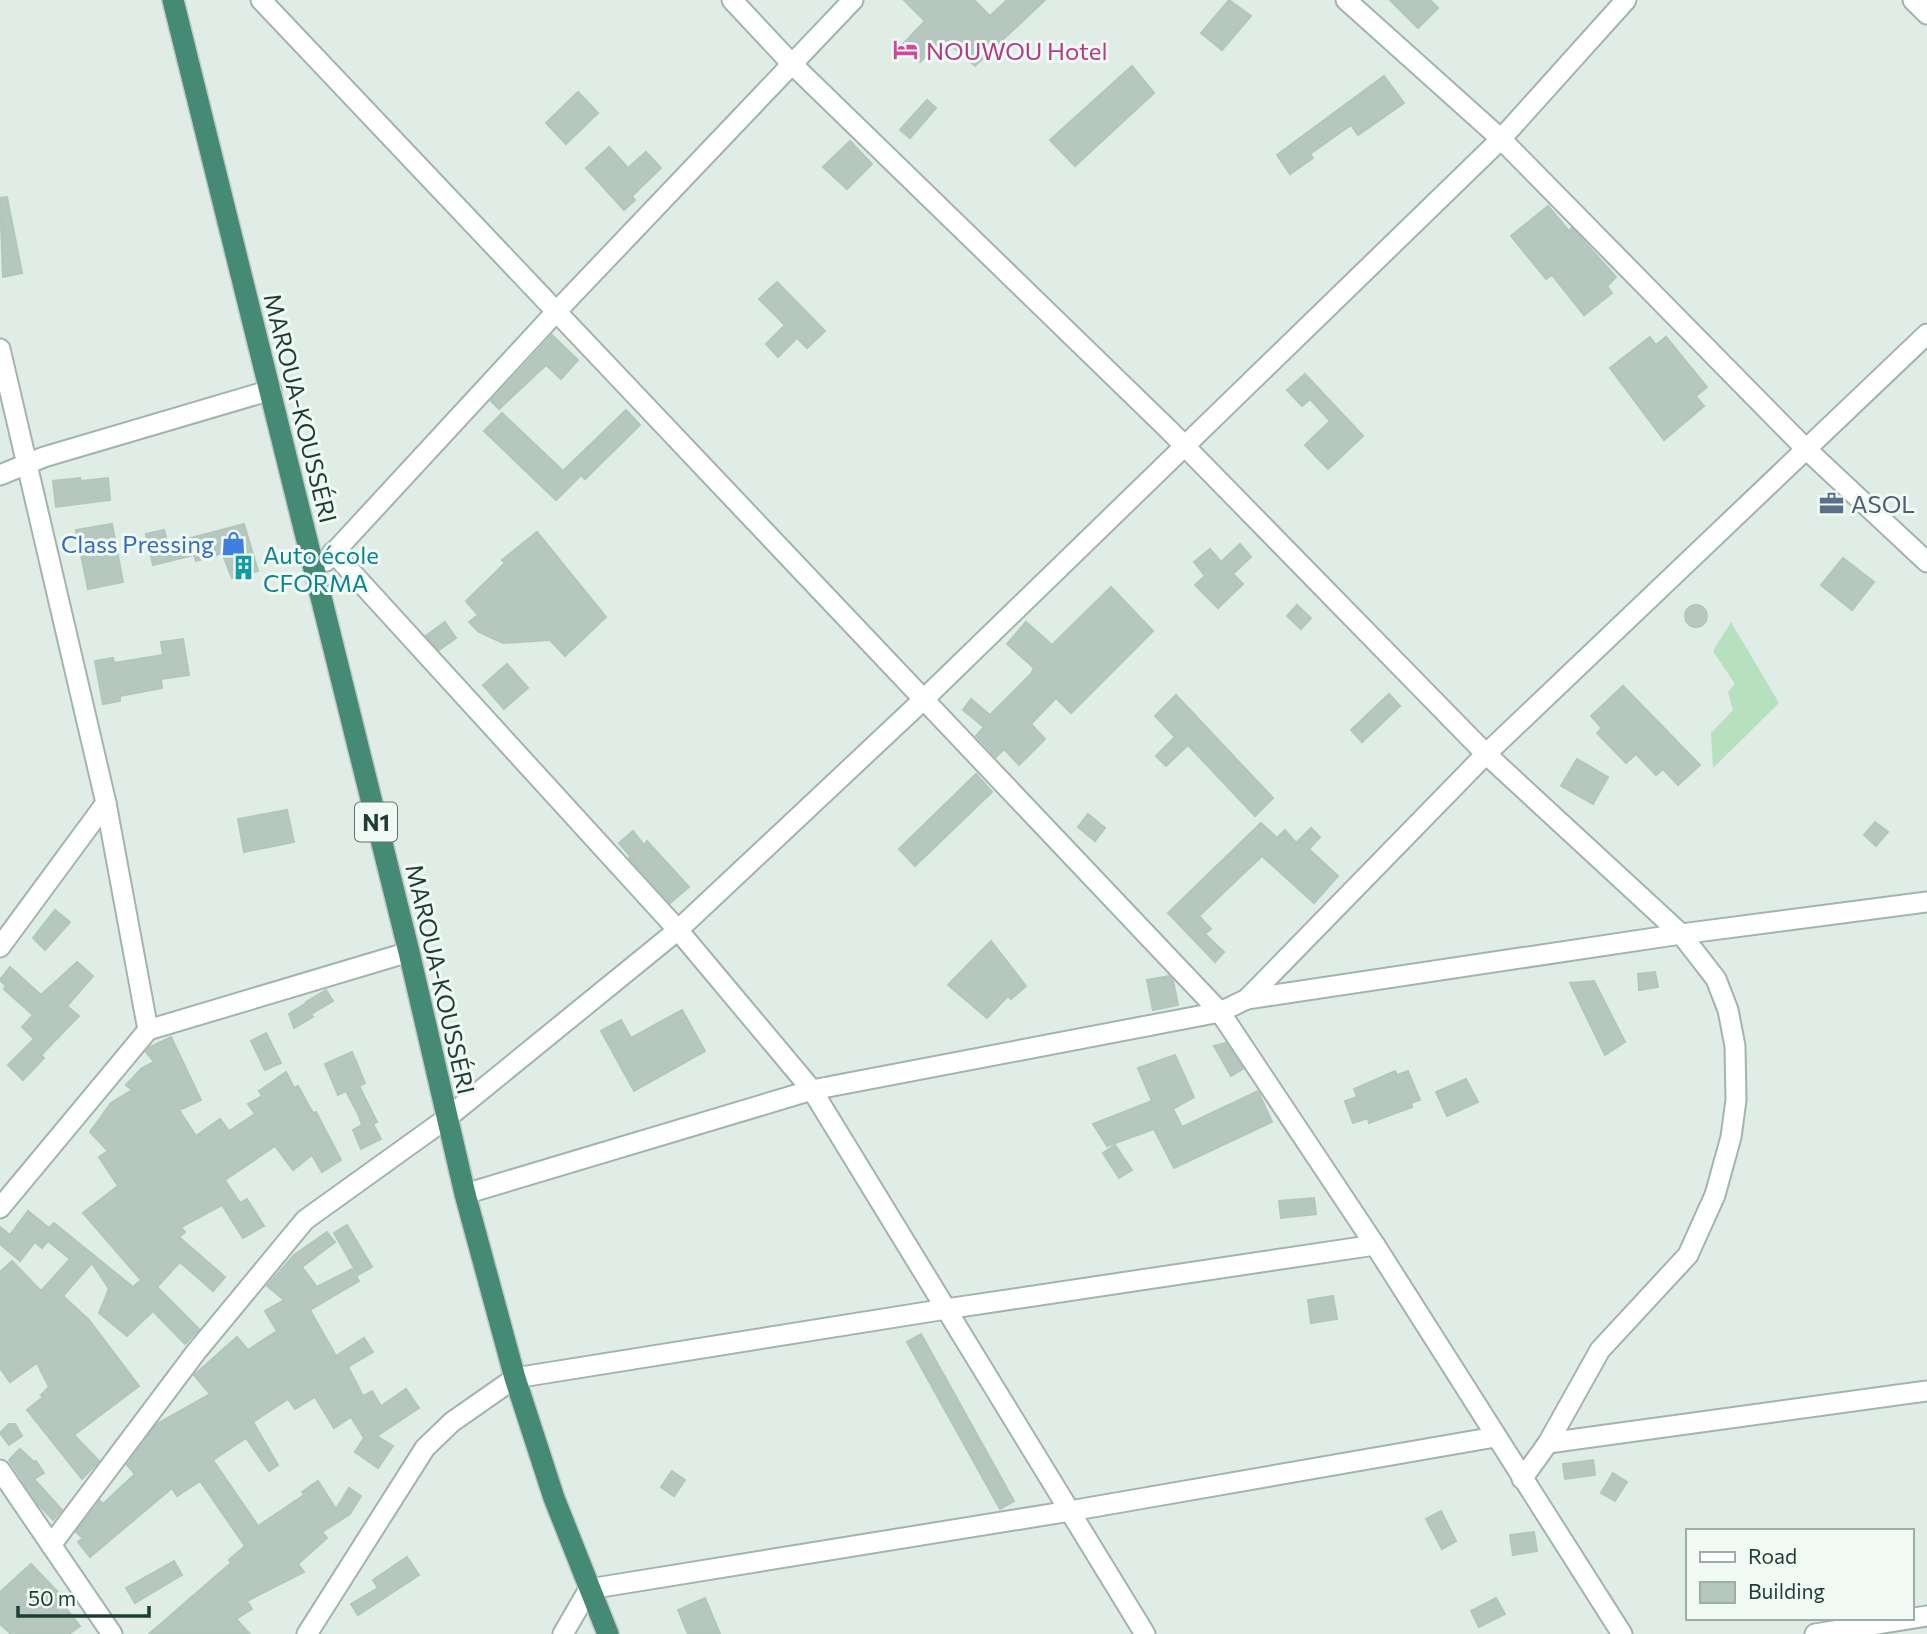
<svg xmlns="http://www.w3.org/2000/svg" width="1927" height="1634" viewBox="0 0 1927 1634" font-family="Commissioner,sans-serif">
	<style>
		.green { fill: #b6e0be }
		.building { fill: #b5c7be; stroke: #b2c7bc; stroke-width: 2 }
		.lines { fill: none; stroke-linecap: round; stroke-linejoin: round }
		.minor-casing { stroke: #a2b4ad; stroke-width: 23 }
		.trunk-casing { stroke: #c0c9c6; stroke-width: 24 }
		.minor { stroke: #fff; stroke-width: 19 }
		.trunk { stroke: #448a74; stroke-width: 21 }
		.labels { text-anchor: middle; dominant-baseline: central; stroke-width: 6; stroke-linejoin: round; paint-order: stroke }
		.shield { fill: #f1f9f4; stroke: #5e766d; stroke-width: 2 }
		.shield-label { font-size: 23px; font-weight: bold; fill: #1f3e33 }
		.hotel-label { font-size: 24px; fill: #b23c85; stroke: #f1f9f4; text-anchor: start }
		.street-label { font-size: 24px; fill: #1f3e33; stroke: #f1f9f4 }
		.service-label { font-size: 24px; fill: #4e5e75; stroke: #f1f9f4; text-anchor: start }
		.shop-label { font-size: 24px; fill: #366cbe; stroke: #f1f9f4; text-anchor: end }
		.culture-label { font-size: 24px; fill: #0d838f; stroke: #f1f9f4; text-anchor: start }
	</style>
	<rect width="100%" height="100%" fill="#e0ece6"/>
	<!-- green -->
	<path class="green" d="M1731 622 1779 703 1713 768 1711 733 1733 710 1728 692 1735 684 1713 651Z"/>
	<!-- building -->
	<g class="building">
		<path d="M904 0H974L990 16 1007 0H1045L975 66 943 38 920 62 902 45 925 21Z"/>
		<path d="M1229 0 1251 16 1222 50 1201 33Z"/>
		<path d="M1390 0H1430L1438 8 1418 28Z"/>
		<path d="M1132 66 1154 93 1075 166 1050 140Z"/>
		<path d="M1384 76 1404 103 1358 135 1351 125 1310 154 1313 158 1290 174 1277 155Z"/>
		<path d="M578 92 598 113 566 144 546 123Z"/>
		<path d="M927 100 936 108 910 138 900 130Z"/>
		<path d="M850 141 872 164 847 189 823 167Z"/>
		<path d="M609 147 628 168 646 152 661 168 632 196 635 200 624 210 586 168Z"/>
		<path d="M7 197 22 273 3 277 0 198Z"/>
		<path d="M1548 206 1569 231 1572 228 1616 277 1607 286 1612 293 1584 315 1552 275 1546 279 1511 236Z"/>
		<path d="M777 282 825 331 807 348 797 338 778 357 766 344 785 325 759 299Z"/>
		<path d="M552 335 578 360 561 379 546 365 499 409 491 401Z"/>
		<path d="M1650 337 1656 345 1666 337 1707 387 1696 396 1704 406 1664 440 1610 368Z"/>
		<path d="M1305 374 1363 436 1328 469 1305 445 1330 421 1310 399 1302 406 1287 390Z"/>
		<path d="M626 410 640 425 585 479 581 475 556 500 484 431 502 413 563 471Z"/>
		<path d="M80 478 81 481 108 478 110 500 56 507 53 481Z"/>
		<path d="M112 524 123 582 88 589 76 530Z"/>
		<path d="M244 524 258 571 232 578 222 553 196 561 194 555 153 565 146 534 164 530 168 544Z"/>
		<path d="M537 532 606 617 565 656 550 640 503 643 479 632 469 622 478 615 466 601 505 563 502 560Z"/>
		<path d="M1240 544 1251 557 1233 574 1243 584 1218 608 1195 585 1205 576 1194 562 1210 549 1221 562Z"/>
		<path d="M1843 558 1874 582 1852 610 1821 585Z"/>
		<path d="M1111 587 1153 631 1071 713 1056 698 1031 724 1045 739 1019 765 1004 749 996 757 976 736 984 727 963 710 971 699 990 715 1031 674 1034 668 1007 644 1026 622 1052 645Z"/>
		<path d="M1297 605 1311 618 1301 629 1287 616Z"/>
		<circle cx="1696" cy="616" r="11"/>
		<path d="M445 622 456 638 439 650 426 636Z"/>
		<path d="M183 639 189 675 161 679 162 688 120 696V701L103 704 95 661 113 658 114 663 163 655 161 642Z"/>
		<path d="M507 664 528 688 504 709 483 685Z"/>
		<path d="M1623 686 1700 765 1678 785 1663 769 1656 775 1636 754 1626 763 1597 733 1602 728 1591 716Z"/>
		<path d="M1389 694 1400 706 1362 742 1351 730Z"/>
		<path d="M1176 695 1273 798 1255 816 1188 745 1166 766 1156 756 1175 737 1155 716Z"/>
		<path d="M1577 759 1608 777 1593 804 1561 786Z"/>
		<path d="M976 774 992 792 915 866 899 849Z"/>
		<path d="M287 810 294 842 244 852 238 819Z"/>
		<path d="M1088 814 1105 828 1095 841 1078 827Z"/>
		<path d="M1875 822 1888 832 1876 846 1864 835Z"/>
		<path d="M1261 823 1277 838 1285 830 1296 843 1311 828 1320 837 1309 849 1338 876 1314 903 1262 856 1199 916 1211 929 1205 934 1224 952 1215 962 1168 913Z"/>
		<path d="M633 831 644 845 647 841 689 887 670 903 629 858 631 857 619 843Z"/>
		<path d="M55 910 70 922 45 950 33 938Z"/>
		<path d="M991 941 1026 986 1011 999 1008 996 987 1018 948 985Z"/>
		<path d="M77 962 93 976 67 1006 79 1016 41 1055 44 1058 23 1080 8 1065 34 1039 22 1027 33 1015 4 989 6 986 0 980 10 967 41 995Z"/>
		<path d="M1655 972 1658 987 1639 990 1638 974Z"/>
		<path d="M1169 976 1173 980 1178 1005 1153 1010 1147 980Z"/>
		<path d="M1594 981 1625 1042 1605 1055 1570 983Z"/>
		<path d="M326 990 333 1001 313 1013 306 1002Z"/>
		<path d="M305 1004 313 1017 294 1028 289 1014Z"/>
		<path d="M682 1010 705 1051 634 1091 601 1031 621 1020 631 1038Z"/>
		<path d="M266 1033 281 1063 265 1070 251 1041Z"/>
		<path d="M171 1037 201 1100 179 1110 196 1136 220 1119 229 1131 255 1114 248 1104 262 1096 259 1091 286 1072 294 1088 298 1086 313 1113 316 1112 341 1160 322 1172 312 1155 293 1170 275 1146 225 1180 240 1203 247 1199 264 1226 243 1238 222 1205 181 1227 185 1232 179 1237 225 1277 213 1291 180 1262 157 1287 199 1329 185 1344 153 1311 127 1336 99 1313 109 1289 92 1263 63 1296 89 1320 139 1386 74 1435 99 1461 82 1479 27 1410 43 1397 41 1395 49 1387 37 1363 10 1382 0 1368V1272L12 1261 41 1291 70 1259 48 1241 42 1248 35 1242 20 1261 0 1244V1227L10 1235 28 1211 49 1228 54 1223 133 1287 141 1280 83 1213 118 1186 99 1157 108 1151 90 1132 111 1103 132 1090 126 1085 142 1068 154 1062 146 1052 150 1047Z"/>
		<path d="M1226 1043 1243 1069 1231 1076 1214 1046Z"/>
		<path d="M352 1052 365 1083 359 1086 377 1122 373 1124 381 1139 361 1149 353 1130 362 1125 358 1114 346 1091 338 1095 325 1064Z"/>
		<path d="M1175 1055 1194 1097 1173 1109 1182 1127 1258 1091 1272 1122 1174 1168 1154 1129 1107 1146 1093 1124 1152 1101 1138 1068Z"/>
		<path d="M1395 1071 1397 1075 1408 1071 1420 1100 1411 1103 1412 1107 1369 1123 1368 1118 1353 1123 1345 1101 1357 1097 1354 1089Z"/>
		<path d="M1466 1079 1478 1102 1447 1116 1436 1092Z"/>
		<path d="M1115 1145 1132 1170 1119 1178 1103 1153Z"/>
		<path d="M1314 1198 1316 1214 1281 1218 1279 1201Z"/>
		<path d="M347 1225 372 1267 358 1275 334 1233Z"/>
		<path d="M327 1232 335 1242 302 1267 317 1287 352 1269 359 1281 310 1310 336 1356 364 1338 373 1352 348 1367 363 1396 372 1391 381 1406 406 1389 419 1408 377 1436 393 1446 378 1468 355 1452 364 1438 351 1417 334 1428 315 1397 295 1409 288 1399 253 1422 278 1465 269 1471 246 1438 213 1460 258 1526 304 1495 302 1492 318 1481 336 1509 349 1488 361 1496 350 1514 322 1532 327 1538 298 1564 304 1572 247 1601 252 1609 236 1619 250 1634H149L231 1563 229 1560 245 1546 200 1481 177 1496 172 1488 90 1557 78 1542 83 1538 76 1532 100 1501 103 1504 135 1474 127 1465 157 1424 210 1394 194 1375 237 1337 248 1350 277 1331 265 1311 284 1300 267 1286 294 1255Z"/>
		<path d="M1333 1296 1337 1319 1311 1323 1308 1300Z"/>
		<path d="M921 1334 1014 1501 1000 1509 907 1342Z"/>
		<path d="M9 1424H15L22 1436 9 1445 0 1433Z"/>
		<path d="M20 1449 34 1462 36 1461 44 1473 34 1479 62 1510 53 1520 38 1504 9 1460Z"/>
		<path d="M1593 1460 1595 1475 1565 1479 1563 1464Z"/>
		<path d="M672 1471 685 1480 674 1496 661 1487Z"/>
		<path d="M1613 1473 1627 1482 1615 1501 1601 1493Z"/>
		<path d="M1441 1511 1456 1541 1442 1549 1426 1519Z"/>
		<path d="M1534 1532 1537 1551 1513 1555 1510 1535Z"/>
		<path d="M407 1557 419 1575 358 1615 351 1604 378 1588 373 1580Z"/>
		<path d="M174 1561 182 1575 135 1603 126 1588Z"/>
		<path d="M31 1564 58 1592 55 1594 80 1626 69 1634H11L0 1624V1592Z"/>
		<path d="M705 1598 720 1634H688L678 1610Z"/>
		<path d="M1496 1598 1505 1614 1479 1627 1471 1611Z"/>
	</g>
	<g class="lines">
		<defs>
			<g id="minor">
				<path d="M261 0 1220 1012 1375 1245 1622 1634"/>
				<path d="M732 0 791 63 1169 430 1486 754 1681 934 1716 979 1728 1010 1735 1046 1736 1100 1731 1137 1715 1195 1688 1255 1600 1350 1548 1443 1522 1479"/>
				<path d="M1346 0 1501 139 1805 448 1927 562"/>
				<path d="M1913 0 1927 14"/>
				<path d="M0 349 106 803 148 1030"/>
				<path d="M0 475 44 457 271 390"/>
				<path d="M333 552 678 930 812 1090 1145 1634"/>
				<path d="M326 561 555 313 853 0"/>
				<path d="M0 947 106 803"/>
				<path d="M1247 999 1681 934 1927 902"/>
				<path d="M465 1194 812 1090 1220 1012 1247 999 1486 754 1927 334"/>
				<path d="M0 1208 148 1030 409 952"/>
				<path d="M1548 1443 1927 1391"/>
				<path d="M0 1470 112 1634"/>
				<path d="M51 1545 196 1352 305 1220 447 1118 678 930 922 701 1501 139 1626 0"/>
				<path d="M307 1634 425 1448 452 1422 515 1378 946 1309 1375 1245"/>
				<path d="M563 1634 589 1589 1070 1511 1495 1437"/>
				<path d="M1815 1634 1927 1616"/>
			</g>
			<path id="trunk" d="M173 0 409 952 465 1194 515 1378 554 1498 608 1634"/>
		</defs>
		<!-- minor casing -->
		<use href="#minor" class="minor-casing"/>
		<!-- trunk casing -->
		<use href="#trunk" class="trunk-casing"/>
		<!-- minor -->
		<use href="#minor" class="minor"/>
		<!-- trunk -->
		<use href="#trunk" class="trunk"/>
	</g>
	<!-- icons -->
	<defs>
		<symbol id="hotel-bare" viewBox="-9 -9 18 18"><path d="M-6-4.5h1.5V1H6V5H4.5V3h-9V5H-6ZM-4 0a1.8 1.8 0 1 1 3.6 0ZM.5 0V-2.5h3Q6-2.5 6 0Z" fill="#d1479c" stroke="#f1f9f4" stroke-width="2.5" paint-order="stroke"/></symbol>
		<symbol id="office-bare" viewBox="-9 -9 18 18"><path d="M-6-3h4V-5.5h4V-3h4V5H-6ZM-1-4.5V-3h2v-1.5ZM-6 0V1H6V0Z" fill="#5c6f8a" stroke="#f1f9f4" stroke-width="2.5" paint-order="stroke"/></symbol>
		<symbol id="shop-bare" viewBox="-9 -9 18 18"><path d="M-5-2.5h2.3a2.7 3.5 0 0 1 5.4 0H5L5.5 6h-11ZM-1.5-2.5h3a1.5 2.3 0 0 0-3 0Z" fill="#3f7fe0" stroke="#f1f9f4" stroke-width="2.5" paint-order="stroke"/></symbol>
		<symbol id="building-bare" viewBox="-9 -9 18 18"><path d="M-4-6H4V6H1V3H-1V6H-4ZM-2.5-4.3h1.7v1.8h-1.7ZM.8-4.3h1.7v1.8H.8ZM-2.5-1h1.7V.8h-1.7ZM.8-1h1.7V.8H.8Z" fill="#0f9aa8" stroke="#f1f9f4" stroke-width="2.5" paint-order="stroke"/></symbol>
	</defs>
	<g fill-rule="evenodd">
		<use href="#hotel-bare" x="888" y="32" width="35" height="35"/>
		<use href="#office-bare" x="1814" y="486" width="35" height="35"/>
		<use href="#shop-bare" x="216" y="526" width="35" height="35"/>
		<use href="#building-bare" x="226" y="550" width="35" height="35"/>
	</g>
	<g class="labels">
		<!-- shield labels -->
		<rect class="shield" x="355" y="802.5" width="42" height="39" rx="5"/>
		<g class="shield-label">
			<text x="376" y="822">N1</text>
		</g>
		<!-- hotel labels -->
		<g class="hotel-label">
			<text x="926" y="50">NOUWOU Hotel</text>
		</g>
		<!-- street labels -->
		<g class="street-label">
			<text transform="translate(301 408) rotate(76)">MAROUA-KOUSSÉRI</text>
			<text transform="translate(441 979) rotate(77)">MAROUA-KOUSSÉRI</text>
		</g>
		<!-- service labels -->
		<g class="service-label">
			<text x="1851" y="503">ASOL</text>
		</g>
		<!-- shop labels -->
		<g class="shop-label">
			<text x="214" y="543">Class Pressing</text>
		</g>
		<!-- culture labels -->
		<g class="culture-label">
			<text x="263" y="554">Auto école<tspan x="263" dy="28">CFORMA</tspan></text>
		</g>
	</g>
	<!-- legend -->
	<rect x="1686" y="1529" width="228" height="91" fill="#f1f9f4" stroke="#9daea7" stroke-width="2"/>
	<rect x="1700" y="1552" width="35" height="10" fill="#ffffff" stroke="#9daea7" stroke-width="2"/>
	<text x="1748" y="1564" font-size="21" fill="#1f3e33">Road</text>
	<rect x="1700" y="1582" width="35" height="21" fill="#b5c7be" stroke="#9daea7" stroke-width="2"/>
	<text x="1748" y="1599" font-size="21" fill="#1f3e33">Building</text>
	<!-- scale -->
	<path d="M18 1606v10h131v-10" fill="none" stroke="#1f3e33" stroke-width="3.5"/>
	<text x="28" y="1606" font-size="21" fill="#1f3e33" stroke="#f1f9f4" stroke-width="5" paint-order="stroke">50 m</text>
</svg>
